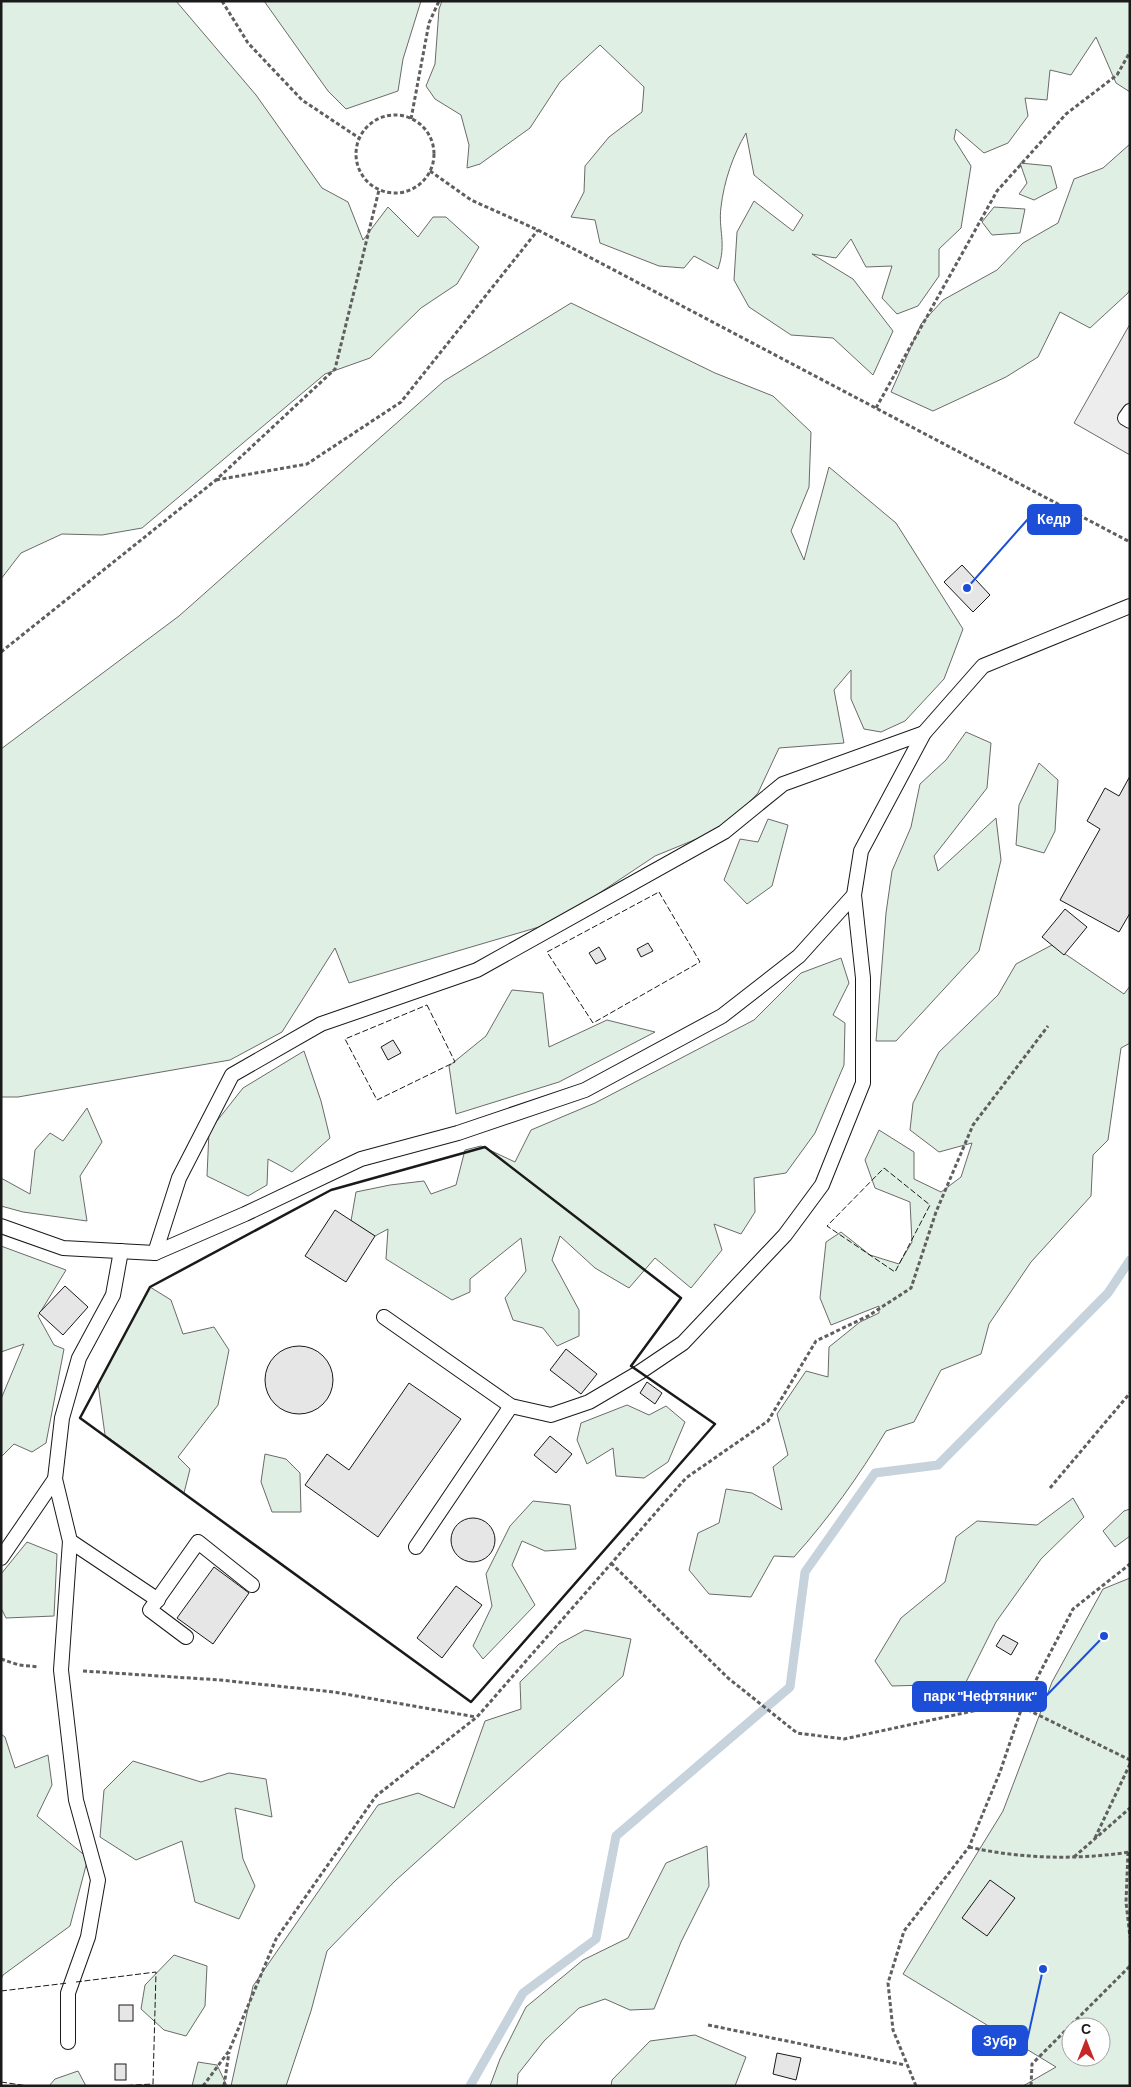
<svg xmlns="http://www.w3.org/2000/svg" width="1131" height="2087" viewBox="0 0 1131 2087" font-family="Barlow,sans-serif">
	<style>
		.green { fill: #e0efe3; stroke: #6a6a6a; fill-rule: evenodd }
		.parking { fill: #ededed; stroke: #6a6a6a }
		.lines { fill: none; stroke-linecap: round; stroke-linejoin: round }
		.stream { stroke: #c6d2dc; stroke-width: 9 }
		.building { fill: #e6e6e6; stroke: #1a1a1a }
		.lane-casing { stroke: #1a1a1a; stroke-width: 16 }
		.path { stroke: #5f5f5f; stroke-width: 3; stroke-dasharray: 4 2.5; stroke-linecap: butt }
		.lane { stroke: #fff; stroke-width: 14 }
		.fence { stroke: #1a1a1a; stroke-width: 1; stroke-dasharray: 6 2.5; stroke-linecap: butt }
		.wall { stroke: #1a1a1a; stroke-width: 2.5 }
		.leader { fill: none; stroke: #1d4ed8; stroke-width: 2 }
		.callout-dot { fill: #1d4ed8; stroke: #fff; stroke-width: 2 }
		.callout { fill: #1d4ed8; stroke: #1d4ed8; stroke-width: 2 }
		.callout-label { font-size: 14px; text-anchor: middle; font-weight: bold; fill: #fff }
	</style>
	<rect width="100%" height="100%" fill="#fff"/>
	<!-- green -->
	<g class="green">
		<path d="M1 1H176L256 95 322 188 348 202 363 240 388 207 418 237 433 217H446L479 247 457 284 421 308 370 358 325 374 142 528 102 535 62 534 21 553 1 579Z"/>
		<path d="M264 1H421L403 59 398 91 346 109 328 91Z"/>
		<path d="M442 1H1130V92L1116 83 1096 37 1071 75 1050 70 1047 100 1025 98 1028 116 1008 143 984 153 956 129 954 139 971 166 961 228 939 249V276L918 306 897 314 882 298 892 266 866 267 851 239 836 258 812 254 853 279 893 331 873 375 833 338 791 335 749 307 734 280 737 232 754 201 793 231 803 215 754 175 746 133C733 155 724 181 721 207 718 230 727 243 718 269L694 256 684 268 659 266 600 243 595 220 571 217 584 192 585 166 609 137 642 112 644 87 600 45 560 82 530 128 480 164 467 168 469 145 461 115 435 99 426 86 435 64 439 9Z"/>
		<path d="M1130 144V289L1128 293 1090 328 1060 312 1038 357 1006 377 933 411 891 392 921 324 943 300 997 270 1023 243 1058 223 1074 179 1103 168Z"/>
		<path d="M1020 163 1051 166 1057 188 1034 200 1019 194 1027 183Z"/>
		<path d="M994 207 1025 209 1020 233 992 235 982 222Z"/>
		<path d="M571 303 715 373 773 396 811 432 809 487 791 531 804 560 829 467 896 523 963 629 944 679 905 721 881 732 864 729 851 699V670L834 690 844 743 779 748 758 793 726 827 655 856 556 922 349 983 335 948 282 1032 230 1060 18 1097H1V749L179 616 444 381Z"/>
		<path d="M966 732 991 743 987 788 934 856 938 871 996 818 1001 860 979 951 896 1041H876L886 913 892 871 911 827 920 784 946 760Z"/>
		<path d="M1039 763 1058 780 1055 831 1044 853 1016 845 1019 805Z"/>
		<path d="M768 819 788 825 772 886 747 904 724 880 740 839 758 842Z"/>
		<path d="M1052 945 1124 994 1130 986V1043L1121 1048 1108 1140 1093 1155 1091 1196 1031 1262 989 1324 981 1354 941 1370 914 1422 886 1431C859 1476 829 1518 794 1557L774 1556 751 1597 709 1594 689 1570 698 1533 719 1523 726 1489 752 1493 782 1510 773 1467 788 1455 777 1414 806 1371 828 1377 829 1347 860 1322 879 1313V1306L831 1325 820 1298 826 1242 841 1232 870 1255 899 1264 912 1242 910 1202 875 1188 865 1160 879 1130 914 1152V1179L941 1192 961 1177 972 1143 939 1152 910 1130 913 1103 939 1052 998 995 1016 964Z"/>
		<path d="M841 958 849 983 833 1015 845 1023 844 1065 815 1133 786 1173 754 1178 755 1212 741 1234 714 1224 722 1250 691 1288 655 1258 629 1288 595 1268 560 1236 552 1260 579 1310V1336L557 1346 543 1328 513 1320 505 1298 526 1271 521 1238 470 1279V1292L452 1300 386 1259 388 1229 375 1236 351 1221 356 1192 390 1185 424 1181 431 1194 456 1185 465 1150 481 1146 515 1162 531 1130 595 1103 754 1020 801 973Z"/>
		<path d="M512 990 543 993 549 1047 607 1020 655 1032 559 1082 456 1114 449 1066 486 1036Z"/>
		<path d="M304 1051 321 1101 330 1138 292 1172 268 1159 267 1185 248 1196 207 1176 209 1131 243 1088Z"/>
		<path d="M87 1108 102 1142 80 1176 87 1221 23 1212 1 1206V1178L30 1194 35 1150 50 1133 63 1141Z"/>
		<path d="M1 1246 66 1270 38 1316 54 1345 64 1349 46 1443 32 1452 14 1444 1 1457V1399L24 1344 1 1352Z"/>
		<path d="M150 1287 171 1300 183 1334 214 1327 229 1350 218 1405 178 1457 190 1469 184 1493 105 1435 98 1384Z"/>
		<path d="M627 1405 649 1415 666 1406 685 1422 668 1462 644 1478 616 1476 613 1448 587 1464 577 1440 581 1423Z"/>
		<path d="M265 1454 286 1459 300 1473 301 1512H272L261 1482Z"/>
		<path d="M1073 1498 1084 1517 1041 1559 996 1622 960 1694 927 1685 892 1686 875 1661 901 1618 945 1582 956 1537 977 1521 1037 1525Z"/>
		<path d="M533 1501 570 1505 576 1549 545 1551 522 1541 512 1565 535 1605 483 1659 473 1646 492 1606 486 1574 510 1526Z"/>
		<path d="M1130 1509V1536L1115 1547 1103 1531 1124 1511Z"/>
		<path d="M27 1542 57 1554 54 1616 6 1618 1 1608V1574Z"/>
		<path d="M1130 1578V2086H1023L1056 2067 903 1974 1003 1811 1052 1682 1103 1589ZM1071 2027H1101V2057H1071Z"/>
		<path d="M585 1630 631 1639 623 1676 395 1881 327 1951 311 2011 286 2086H231L253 1986 378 1805 418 1793 454 1808 485 1721 521 1709 520 1682 559 1644Z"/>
		<path d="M1 1734 5 1737 15 1768 48 1755 52 1785 37 1816 88 1858 70 1926 3 1975 1 1979Z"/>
		<path d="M133 1761 201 1782 229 1773 266 1779 272 1817 235 1808 243 1859 255 1886 239 1919 195 1902 182 1841 136 1860 100 1837 104 1790Z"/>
		<path d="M707 1846 709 1886 681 1942 654 2009 630 2010 605 1999 579 2008 544 2041 518 2074 517 2086H490L500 2059 526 2007 583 1960 628 1938 666 1863Z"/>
		<path d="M174 1955 207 1966 205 2006 186 2036 164 2030 141 2009 145 1985Z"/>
		<path d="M695 2035 746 2057 735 2086H611L612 2080 650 2041Z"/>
		<path d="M198 2062 217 2065 227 2086H192Z"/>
		<path d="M78 2071 86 2086H49L55 2079Z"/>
	</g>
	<!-- parking -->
	<path class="parking" d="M1130 324V455L1074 423Z"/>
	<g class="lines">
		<!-- stream -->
		<path class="stream" d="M470 2086 523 1993 596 1939 616 1836 790 1687 805 1572 875 1473 938 1465 1108 1293 1130 1260"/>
	</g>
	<!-- building -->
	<g class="building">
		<path d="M962 565 990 595 973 612 944 582Z"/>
		<path d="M1130 776V913L1119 932 1060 900 1100 829 1087 821 1105 788 1119 796Z"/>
		<path d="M1065 909 1087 927 1064 955 1042 937Z"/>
		<path d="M648 943 653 951 641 957 637 949Z"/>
		<path d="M599 947 606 959 596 964 589 953Z"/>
		<path d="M393 1040 401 1053 388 1060 381 1047Z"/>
		<path d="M335 1210 375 1236 346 1282 305 1256Z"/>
		<path d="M65 1286 88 1307 63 1335 39 1313Z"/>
		<circle cx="299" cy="1380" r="34"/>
		<path d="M566 1349 597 1374 581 1394 550 1370Z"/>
		<path d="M647 1382 662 1393 655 1404 640 1393Z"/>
		<path d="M409 1383 461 1419 378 1537 305 1485 327 1454 349 1470Z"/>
		<path d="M550 1436 572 1454 556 1473 534 1455Z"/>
		<circle cx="473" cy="1540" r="22"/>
		<path d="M214 1567 249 1593 213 1644 177 1618Z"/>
		<path d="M456 1586 482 1605 442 1658 417 1638Z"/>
		<path d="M1003 1635 1018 1643 1011 1655 996 1646Z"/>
		<path d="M990 1880 1015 1898 987 1936 962 1918Z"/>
		<rect x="119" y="2005" width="14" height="16"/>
		<path d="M777 2053 801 2058 796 2080 773 2074Z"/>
		<rect x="115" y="2064" width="11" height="16"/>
	</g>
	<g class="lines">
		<defs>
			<g id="lane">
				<path d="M1130 411 1125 418 1130 421"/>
				<path d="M1 1226 63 1248 155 1253 245 1214 361 1159 458 1133 585 1090 722 1016 799 956 854 895"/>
				<path d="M121 1251 113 1295 79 1358 62 1418 55 1479 70 1541 158 1600"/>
				<path d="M155 1253 179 1178 232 1075 321 1024 477 970 724 832 783 784 924 733"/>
				<path d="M384 1317 511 1406 551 1415 589 1402 640 1372 683 1343 785 1235 822 1185 863 1083V978L854 895 861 851 924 733 983 666 1130 606"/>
				<path d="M416 1547 511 1406"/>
				<path d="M1 1558 55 1479"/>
				<path d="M186 1637 150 1610 198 1542 252 1585"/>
				<path d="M68 2042V1993L88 1937 98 1880 76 1800 61 1670 70 1541"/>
			</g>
		</defs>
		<!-- lane casing -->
		<use href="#lane" class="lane-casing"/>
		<!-- path -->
		<g class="path">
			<path d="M222 1 248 43 302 100 359 138"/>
			<circle cx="395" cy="154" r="39"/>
			<path d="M411 119 429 23 439 1"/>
			<path d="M430 171 471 200 538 230 1130 542"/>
			<path d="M876 408 997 191 1066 114 1117 75 1130 52"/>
			<path d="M216 480 307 464 401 402 538 230"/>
			<path d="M1 652 216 480 335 369 379 190"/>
			<path d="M1050 1488 1130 1393"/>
			<path d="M611 1563 728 1678 797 1733 844 1739 996 1706 1022 1707 1130 1760"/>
			<path d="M1 1659 19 1665 39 1667"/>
			<path d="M83 1671 220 1680 334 1692 476 1717"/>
			<path d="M1095 1838 1130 1764"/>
			<path d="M969 1847C1021 1859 1077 1860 1130 1852"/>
			<path d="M1128 1852 1126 1902 1130 1937"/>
			<path d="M1074 1857 1130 1808"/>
			<path d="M708 2025 905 2065"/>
			<path d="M203 2086 229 2051 276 1939 376 1796 477 1717 686 1478 768 1421 816 1341 868 1316 911 1288 936 1212 973 1125 1048 1026"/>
			<path d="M224 2086 229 2052"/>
			<path d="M916 2086 893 2030 888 1983 904 1931 969 1847 1000 1772 1022 1707 1073 1609 1130 1564"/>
			<path d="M1031 2086 1032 2064 1130 1966"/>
		</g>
		<!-- lane -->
		<use href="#lane" class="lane"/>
		<!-- fence -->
		<g class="fence">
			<path d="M659 892 700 962 593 1023 547 952Z"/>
			<path d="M427 1005 455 1062 377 1100 345 1039Z"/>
			<path d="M884 1168 930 1205 895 1272 827 1226Z"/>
			<path d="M76 1982 156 1972 153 2084 117 2086"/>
			<path d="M1 1991 68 1983"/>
			<path d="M1 2082 28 2086"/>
		</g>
		<!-- wall -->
		<path class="wall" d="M485 1147 681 1298 631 1366 715 1424 471 1702 80 1418 150 1287 331 1190Z"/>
	</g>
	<!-- callouts -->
	<path class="leader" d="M967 588L1028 519M1104 1636L1046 1696M1043 1969L1027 2041"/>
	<g class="callout-dot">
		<circle cx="967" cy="588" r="5"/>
		<circle cx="1104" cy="1636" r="5"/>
		<circle cx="1043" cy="1969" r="5"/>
	</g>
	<g class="callout">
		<rect x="1028" y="505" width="53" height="29" rx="5"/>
		<rect x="913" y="1682" width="133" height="29" rx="5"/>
		<rect x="973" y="2026" width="54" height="29" rx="5"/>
	</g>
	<g class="callout-label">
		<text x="1054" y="524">Кедр</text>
		<text x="980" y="1701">парк "Нефтяник"</text>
		<text x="1000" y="2046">Зубр</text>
	</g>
	<!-- border -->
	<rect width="1131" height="2087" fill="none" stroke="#1a1a1a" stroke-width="5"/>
	<!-- north arrow -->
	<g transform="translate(1086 2042)"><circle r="24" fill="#ffffff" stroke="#a3a3a3"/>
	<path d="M0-4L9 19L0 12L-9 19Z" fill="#c62828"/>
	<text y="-8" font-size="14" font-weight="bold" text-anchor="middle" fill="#1a1a1a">С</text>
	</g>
</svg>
